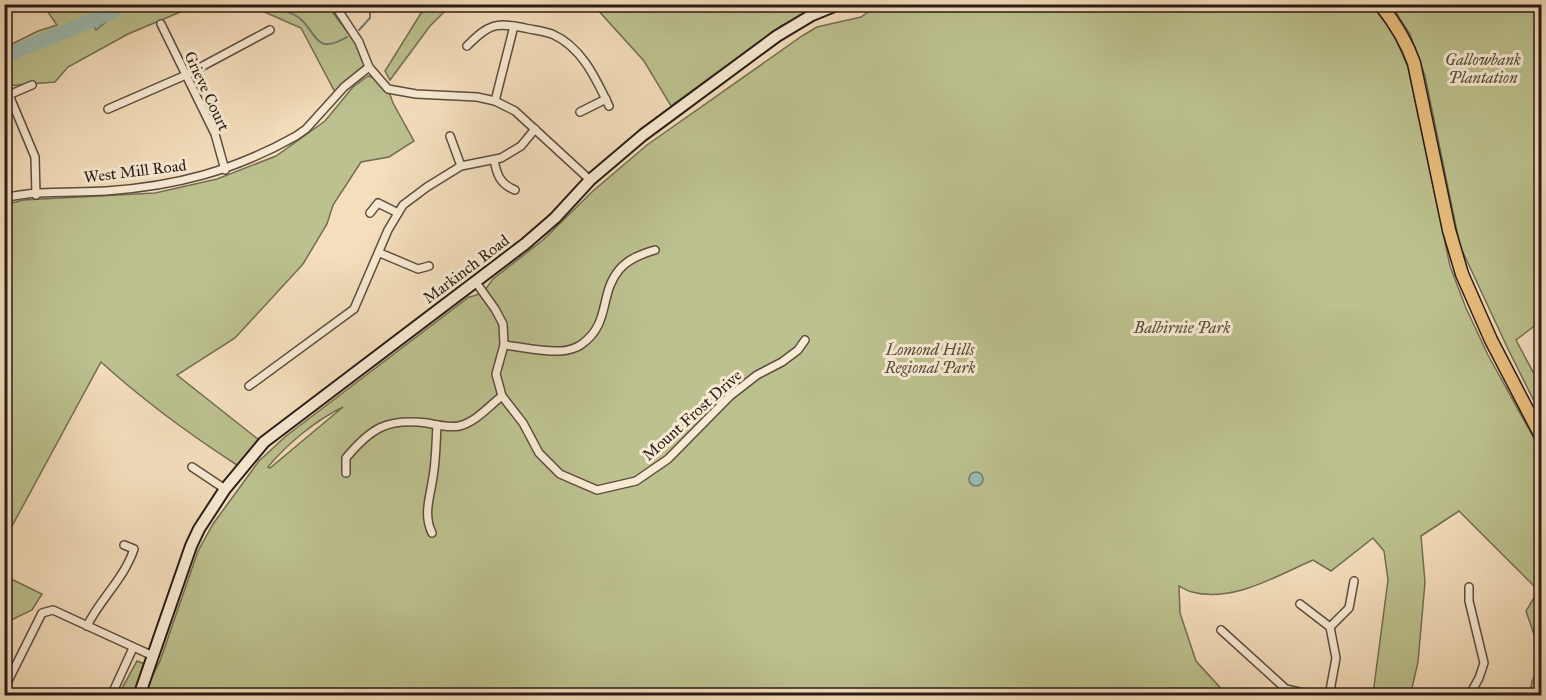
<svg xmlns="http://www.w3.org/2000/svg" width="1546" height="700" viewBox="0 0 1546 700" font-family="'IM FELL Great Primer',serif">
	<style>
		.green { fill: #bcc18f; stroke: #726e52; stroke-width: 1.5; fill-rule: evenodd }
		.water { fill: #9cbcb2; stroke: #6e7c74; stroke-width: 1.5 }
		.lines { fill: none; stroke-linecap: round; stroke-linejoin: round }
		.stream { stroke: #6e7c74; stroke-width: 2 }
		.river { stroke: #9cbcb2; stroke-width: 14 }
		.minor-casing { stroke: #5c4c40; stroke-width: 10 }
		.secondary-casing { stroke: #291b16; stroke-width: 14 }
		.trunk-casing { stroke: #291b16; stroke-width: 15 }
		.minor { stroke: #f8ead3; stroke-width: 7 }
		.secondary { stroke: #f8ead3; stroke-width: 10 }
		.trunk { stroke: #eabf7e; stroke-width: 12 }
		.labels { text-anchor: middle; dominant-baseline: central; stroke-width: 6; stroke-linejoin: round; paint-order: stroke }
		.park-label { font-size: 16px; font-style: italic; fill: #554d3a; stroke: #f8ead3 }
		.street-label { font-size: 16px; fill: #291b16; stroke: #f8ead3 }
	</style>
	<rect width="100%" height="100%" fill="#f4debc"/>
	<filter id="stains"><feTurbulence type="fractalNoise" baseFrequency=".00333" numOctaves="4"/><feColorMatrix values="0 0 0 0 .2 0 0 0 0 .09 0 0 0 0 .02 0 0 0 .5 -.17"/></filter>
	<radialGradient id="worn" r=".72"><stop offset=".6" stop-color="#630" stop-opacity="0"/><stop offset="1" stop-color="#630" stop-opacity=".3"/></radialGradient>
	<!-- green -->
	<g class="green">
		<path d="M43 5H110L103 13 91 19 5 55 4 45H10L38 31 57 25Z"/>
		<path d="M121 5H327L356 43 365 65 335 92 301 28 251 6 185 10 128 34 68 67 55 82 5 86V59L93 24 96 29 114 15Z"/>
		<path d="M426 5H451L430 26 390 80 385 71Z"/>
		<path d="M590 5H822L781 26 671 106 644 61 595 7Z"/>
		<path d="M878 5H1372L1392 31 1408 67 1450 266 1466 308 1488 355 1541 451V655L1526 611 1535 596V587L1459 511 1421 536 1425 582 1418 662 1412 688 1404 695 1373 694 1388 580 1384 551 1373 538 1331 571 1313 560C1276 576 1233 603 1192 592 1188 591 1183 588 1179 586L1180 613 1196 661 1227 695 142 696 160 661 198 551 213 524 259 461 286 436 469 297C484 294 485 290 493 279L543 240 593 191 647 145 802 36 817 27 861 17ZM343 407 270 468 268 467C287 444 316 420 343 407Z"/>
		<path d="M1391 5H1541V321L1516 340 1541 387V415L1508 349 1460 246 1425 76 1410 34Z"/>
		<path d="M368 76 379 79 388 89 393 103 414 141 389 157 361 162 333 205 327 224 303 264 235 338 177 375 259 440 237 465C189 434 144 401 101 362L5 539V205L23 200 155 193 217 179 276 156 325 121 353 87Z"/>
		<path d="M5 576 42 594 32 610 5 623Z"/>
		<path d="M137 661 145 664 133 695H126L120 692Z"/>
		<path d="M1541 664V695H1530L1532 681Z"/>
	</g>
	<!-- water -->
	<g class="water">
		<path d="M110 4 121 5 114 15 96 30 91 19 102 13Z"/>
		<circle cx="976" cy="479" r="7"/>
	</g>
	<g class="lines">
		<!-- stream -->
		<g class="stream">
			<path d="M272 4C280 11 289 11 298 17 317 30 313 57 347 37"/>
			<path d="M359 30 370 18V4"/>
		</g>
		<!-- river -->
		<path class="river" d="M4 56 113 12 117 4"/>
		<defs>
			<g id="minor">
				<path d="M334 4 359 42 369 67 388 89 416 94 477 97 495 101 515 111 590 180"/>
				<path d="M161 24 215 134 225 170"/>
				<path d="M467 46C489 24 495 22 525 28 533 30 544 31 552 34 582 47 596 79 609 106"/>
				<path d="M9 95 35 157 36 195"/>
				<path d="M4 97 32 85"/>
				<path d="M495 101 514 26"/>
				<path d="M108 109 186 75 270 30"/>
				<path d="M580 112 606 99"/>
				<path d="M450 136 461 166"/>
				<path d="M494 160C497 175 500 184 515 190"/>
				<path d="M4 198C37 190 73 193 106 191 176 186 234 171 296 136L306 129 344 87 369 67"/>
				<path d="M370 213 378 203 398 213"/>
				<path d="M380 253 418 269 429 266"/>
				<path d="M475 281 495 309 503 324 504 345 496 374 502 396 523 423 539 453 560 474 597 490 636 481 668 459 730 396 757 375 782 362 798 350 805 340"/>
				<path d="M504 345C523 347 542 352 560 351 567 351 577 348 582 344 611 323 599 294 619 270 628 259 641 254 655 250"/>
				<path d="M249 386 354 309 388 230 403 205 427 187 461 166 501 158 521 146 535 129"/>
				<path d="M192 467 225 489"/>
				<path d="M346 473V458C371 428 387 418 427 423 436 425 450 428 459 426 476 422 489 406 502 396"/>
				<path d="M432 533C423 514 430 498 433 477 436 460 436 442 437 425"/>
				<path d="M1300 604 1330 627 1336 658 1329 696"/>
				<path d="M87 626C100 599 124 579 134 549L124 545"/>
				<path d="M1330 627 1349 608 1354 581"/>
				<path d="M1221 630 1286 689 1317 696"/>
				<path d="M4 689 42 613 53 610 153 656"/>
				<path d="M111 696 133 648"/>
				<path d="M1469 696 1479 678 1484 663 1469 601V587"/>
			</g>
			<path id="secondary" d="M139 696 191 546 199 529 225 489 264 442 525 244 555 218 590 180 643 135 777 36 812 15 839 4"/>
			<path id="trunk" d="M1380 4C1395 23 1406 40 1414 63L1449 230 1462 274 1491 340 1542 438"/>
		</defs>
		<!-- minor casing -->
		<use href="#minor" class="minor-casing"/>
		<!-- secondary casing -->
		<use href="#secondary" class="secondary-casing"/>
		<!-- trunk casing -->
		<use href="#trunk" class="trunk-casing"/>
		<!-- minor -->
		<use href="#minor" class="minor"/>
		<!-- secondary -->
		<use href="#secondary" class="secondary"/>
		<!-- trunk -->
		<use href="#trunk" class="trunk"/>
	</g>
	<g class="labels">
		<!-- park labels -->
		<g class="park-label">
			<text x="1483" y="59">Gallowbank<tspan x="1483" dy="18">Plantation</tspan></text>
			<text x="1182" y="327">Balbirnie Park</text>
			<text x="930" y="349">Lomond Hills<tspan x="930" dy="18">Regional Park</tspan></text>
		</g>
		<!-- street labels -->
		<g class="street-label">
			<text transform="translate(207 91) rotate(65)">Grieve Court</text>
			<text transform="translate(135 171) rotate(-7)">West Mill Road</text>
			<text transform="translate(466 269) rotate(-37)">Markinch Road</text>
			<text transform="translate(692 415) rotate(-42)">Mount Frost Drive</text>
		</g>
	</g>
	<!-- margin -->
	<rect width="1546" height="700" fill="none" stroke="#f4debc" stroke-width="24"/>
	<rect x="6" y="6" width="1534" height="688" fill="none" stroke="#291b16" stroke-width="3"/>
	<rect x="12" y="12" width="1522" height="676" fill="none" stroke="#291b16" stroke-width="1.5"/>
	<rect width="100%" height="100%" filter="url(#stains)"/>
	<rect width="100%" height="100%" fill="url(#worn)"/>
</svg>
